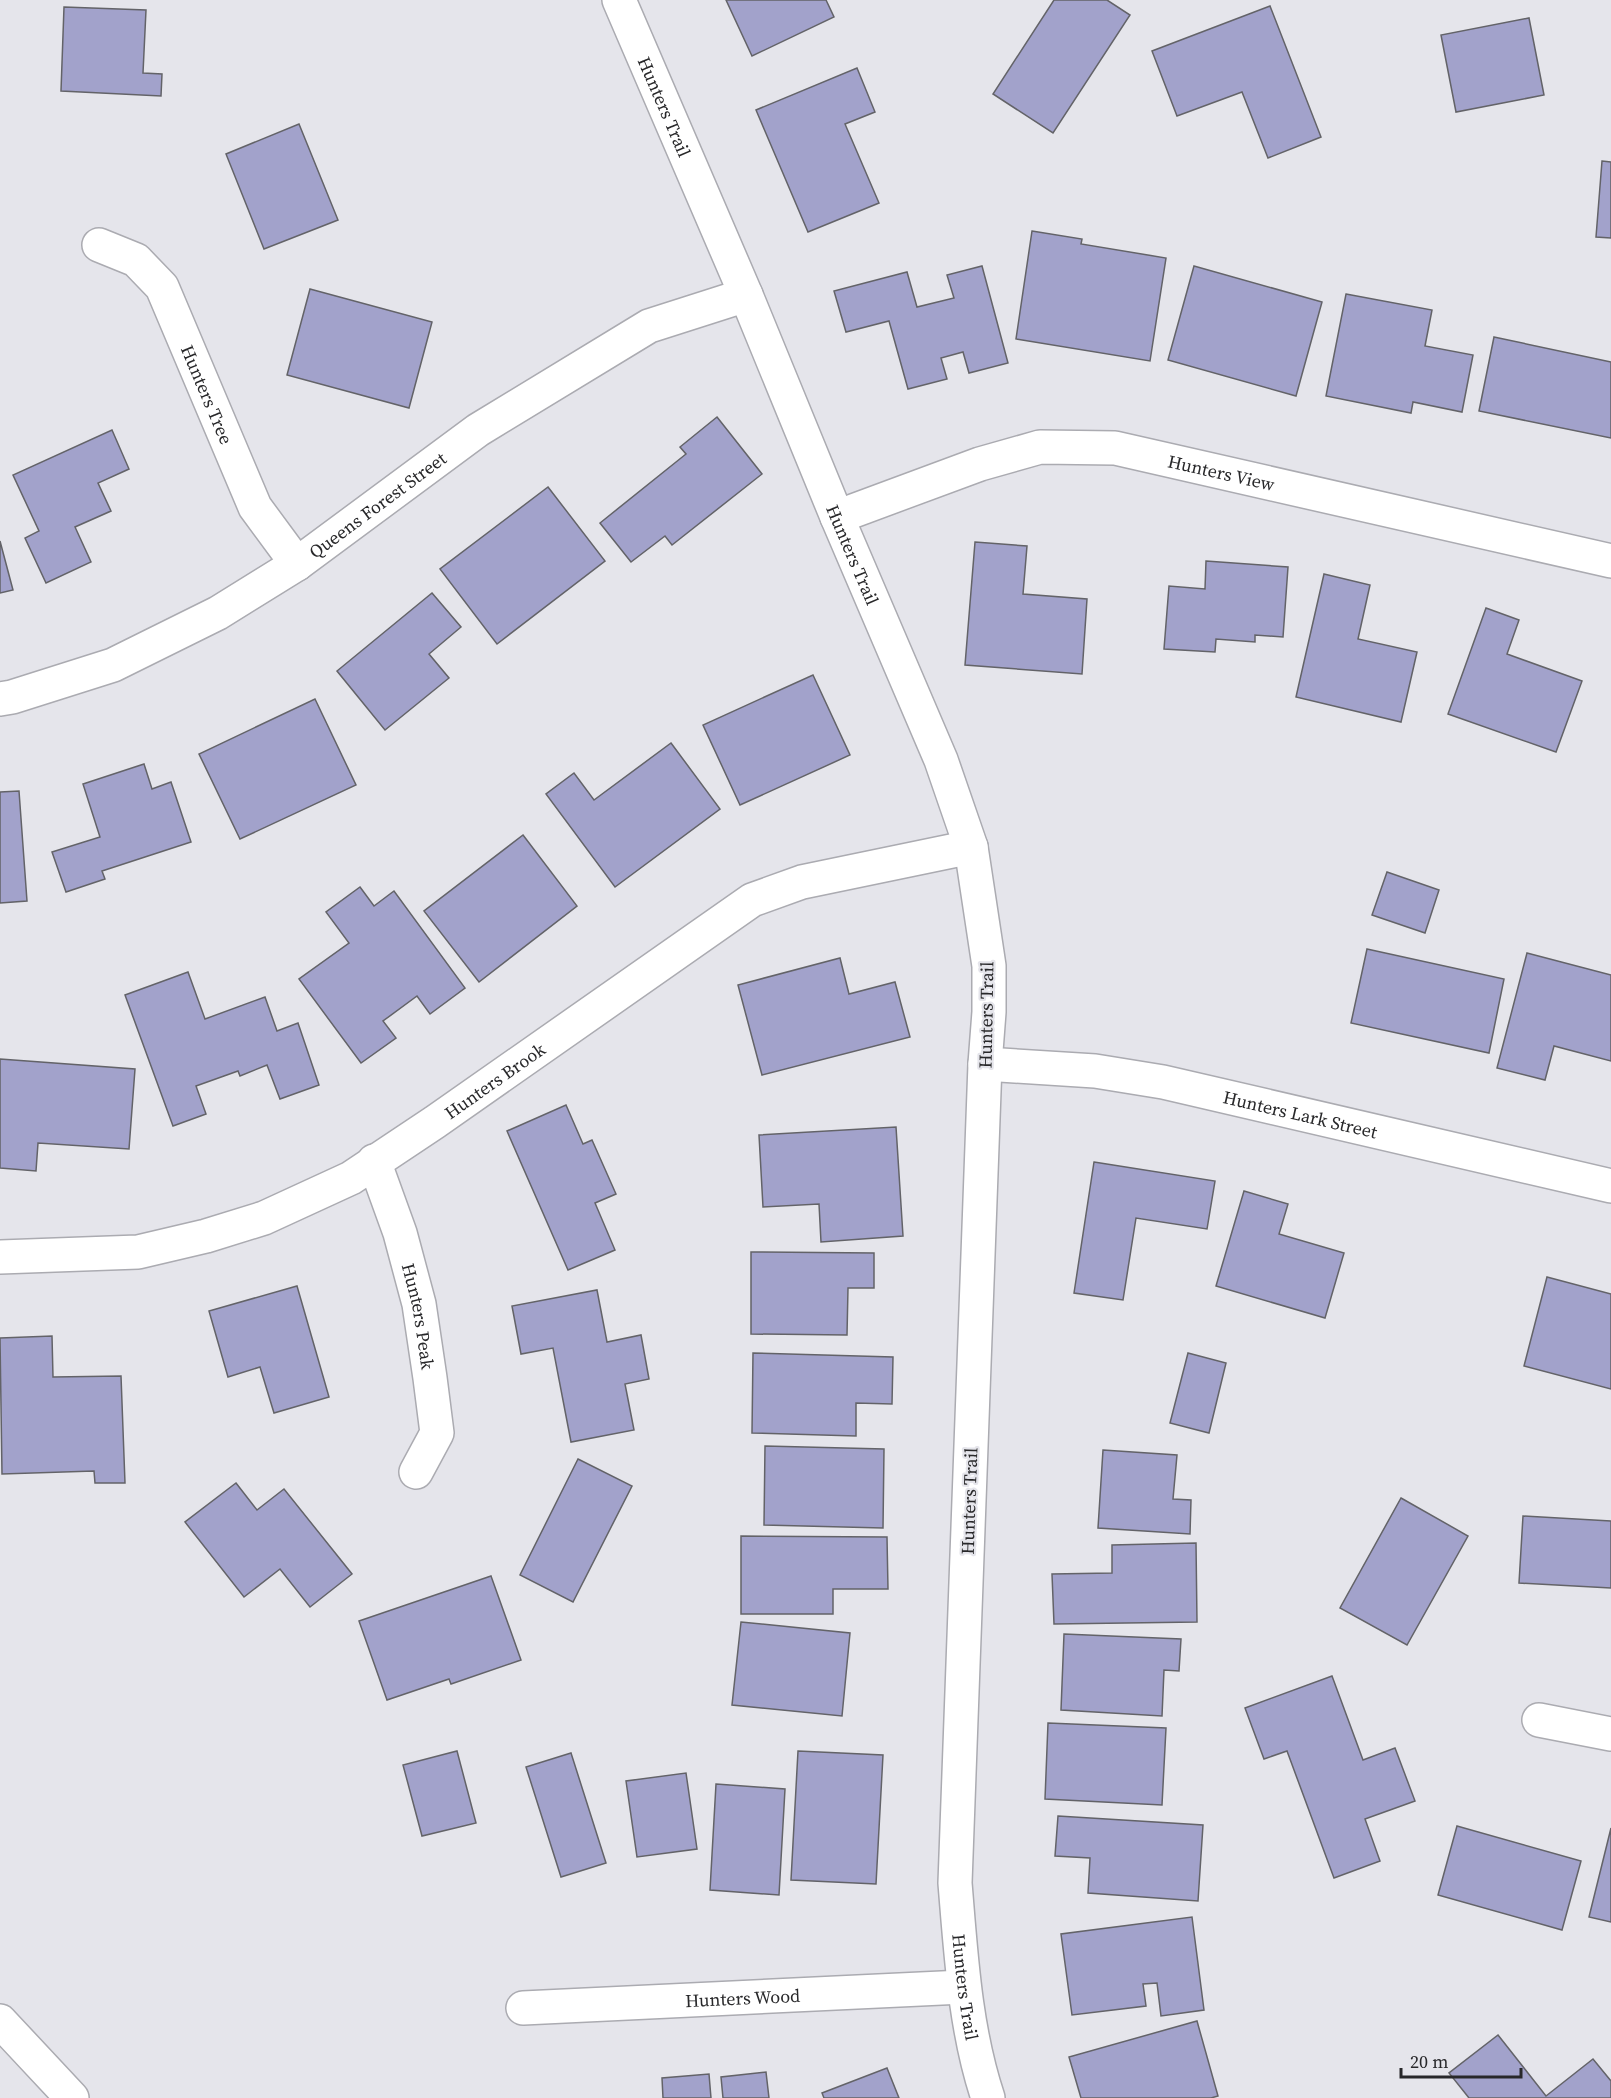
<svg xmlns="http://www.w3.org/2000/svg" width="1611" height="2098" viewBox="0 0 1611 2098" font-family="'Source Serif 4',serif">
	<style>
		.building { fill: #a2a2cb; stroke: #636368; stroke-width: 1.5 }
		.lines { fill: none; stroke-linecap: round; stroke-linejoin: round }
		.minor-casing { stroke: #ababb1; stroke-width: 36 }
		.minor { stroke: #fff; stroke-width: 33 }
		.labels { text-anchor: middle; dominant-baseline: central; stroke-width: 4.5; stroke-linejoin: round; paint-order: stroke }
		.street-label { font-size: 18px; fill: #28282a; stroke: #e5e5eb }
	</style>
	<rect width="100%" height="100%" fill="#e5e5eb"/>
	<!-- building -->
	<g class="building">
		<path d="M726 0H826L834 17 752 56Z"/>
		<path d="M1054 0H1107L1130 15 1053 133 993 94Z"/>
		<path d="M1270 6 1321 137 1268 158 1242 92 1177 116 1152 51Z"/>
		<path d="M64 7 146 10 143 73 162 74 161 96 61 91Z"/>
		<path d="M1529 18 1544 95 1456 112 1441 35Z"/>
		<path d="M857 68 875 112 845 124 879 203 808 232 756 110Z"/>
		<path d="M299 124 338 220 264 249 226 154Z"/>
		<path d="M1602 161 1611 162V238L1596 237Z"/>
		<path d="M1032 231 1082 239 1081 244 1166 258 1150 361 1016 339Z"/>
		<path d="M982 266 1008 363 969 373 963 352 941 358 947 379 908 389 889 321 846 332 834 291 907 272 917 307 954 298 947 275Z"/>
		<path d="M1194 266 1322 302 1296 396 1168 360Z"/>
		<path d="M310 289 432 322 409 408 287 375Z"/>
		<path d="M1346 294 1432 310 1425 346 1473 355 1462 412 1413 402 1411 413 1326 396Z"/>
		<path d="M1494 337 1611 362V438L1479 411Z"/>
		<path d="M717 417 762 474 672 545 665 536 631 562 600 523 686 454 680 447Z"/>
		<path d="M112 430 129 469 98 483 111 511 75 527 91 562 46 583 25 538 39 531 13 475Z"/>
		<path d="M548 487 605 561 497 644 440 569Z"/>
		<path d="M0 541 13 590 0 593Z"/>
		<path d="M975 542 1027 546 1023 594 1087 599 1082 674 965 665Z"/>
		<path d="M1206 561 1288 567 1283 637 1255 635V642L1216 639 1215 652 1164 649 1169 586 1205 589Z"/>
		<path d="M1324 574 1370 585 1358 639 1417 652 1401 722 1296 697Z"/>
		<path d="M432 593 461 627 429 654 449 678 385 730 337 671Z"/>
		<path d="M1486 608 1519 620 1507 654 1582 681 1556 752 1448 714Z"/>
		<path d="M813 675 850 755 740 805 703 725Z"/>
		<path d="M315 699 356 785 240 839 199 754Z"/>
		<path d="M671 743 720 809 615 887 546 794 574 773 594 800Z"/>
		<path d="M144 764 152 789 171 782 191 842 102 871 105 879 66 892 52 852 100 837 83 784Z"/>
		<path d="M19 791 27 901 0 903V792Z"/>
		<path d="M523 835 577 906 479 982 424 911Z"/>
		<path d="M1387 872 1439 890 1425 933 1372 915Z"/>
		<path d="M360 887 374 906 394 891 465 988 430 1014 417 996 383 1021 396 1038 361 1063 299 979 349 943 326 912Z"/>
		<path d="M1367 949 1504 979 1489 1053 1351 1023Z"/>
		<path d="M1527 953 1611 975V1061L1554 1046 1545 1080 1497 1068Z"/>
		<path d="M840 958 849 994 895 982 910 1037 762 1075 738 985Z"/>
		<path d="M188 972 205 1019 265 997 277 1031 298 1023 319 1085 280 1099 267 1065 240 1076 238 1071 196 1086 206 1114 173 1126 125 995Z"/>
		<path d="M0 1059 135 1069 129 1149 38 1143 36 1171 0 1168Z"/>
		<path d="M566 1105 583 1144 592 1140 616 1194 595 1203 615 1250 568 1270 507 1131Z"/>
		<path d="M896 1127 903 1236 821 1242 819 1204 763 1207 759 1135Z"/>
		<path d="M1094 1162 1215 1181 1207 1229 1136 1218 1123 1300 1074 1293Z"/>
		<path d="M1244 1191 1288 1204 1279 1234 1344 1253 1325 1318 1216 1286Z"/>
		<path d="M751 1252 874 1253V1288H848L847 1335 751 1334Z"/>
		<path d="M1547 1277 1611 1294V1389L1524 1366Z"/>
		<path d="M297 1286 329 1397 274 1413 260 1367 228 1377 209 1311Z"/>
		<path d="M597 1290 607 1342 641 1335 649 1379 625 1384 634 1430 571 1442 553 1348 521 1354 512 1306Z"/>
		<path d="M52 1336 53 1377 121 1376 125 1483H95L94 1471 2 1474 0 1338Z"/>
		<path d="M753 1353 893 1357 892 1404 856 1403V1436L752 1433Z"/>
		<path d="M1188 1353 1226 1363 1209 1433 1170 1423Z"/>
		<path d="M765 1446 884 1449 883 1528 764 1525Z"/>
		<path d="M1103 1450 1177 1455 1173 1499 1191 1500 1190 1534 1098 1528Z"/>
		<path d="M578 1459 632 1486 573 1602 520 1575Z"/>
		<path d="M236 1483 257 1510 284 1489 352 1574 310 1607 280 1569 244 1597 185 1522Z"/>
		<path d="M1401 1498 1468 1536 1407 1645 1340 1608Z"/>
		<path d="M1523 1516 1611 1521V1588L1519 1583Z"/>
		<path d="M741 1536 887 1537 888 1589H833V1614H741Z"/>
		<path d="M1196 1543 1197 1622 1054 1624 1052 1574 1112 1573V1545Z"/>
		<path d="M491 1576 521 1660 451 1684 449 1679 387 1700 359 1621Z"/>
		<path d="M741 1622 850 1633 842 1716 732 1705Z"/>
		<path d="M1064 1634 1181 1639 1179 1671 1164 1670 1162 1716 1061 1710Z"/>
		<path d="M1332 1676 1363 1760 1395 1748 1415 1801 1365 1819 1380 1861 1334 1878 1287 1751 1264 1759 1245 1708Z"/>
		<path d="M1048 1723 1166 1728 1162 1805 1045 1799Z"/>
		<path d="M457 1751 476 1823 422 1836 403 1765Z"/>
		<path d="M798 1751 883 1755 876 1884 791 1880Z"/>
		<path d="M571 1753 606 1863 561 1877 526 1767Z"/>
		<path d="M686 1773 697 1849 637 1857 626 1781Z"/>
		<path d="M716 1784 785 1789 779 1895 710 1890Z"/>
		<path d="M1058 1816 1203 1825 1198 1901 1088 1893 1090 1858 1055 1856Z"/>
		<path d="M1457 1826 1581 1861 1562 1930 1438 1895Z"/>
		<path d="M1611 1828V1922L1589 1917Z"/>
		<path d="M1192 1917 1204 2010 1161 2016 1157 1983 1143 1984 1146 2006 1072 2015 1061 1934Z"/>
		<path d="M1197 2021 1218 2096 1211 2098H1081L1069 2057Z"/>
		<path d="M1498 2035 1546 2096 1593 2059 1611 2081V2098H1469L1449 2073Z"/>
		<path d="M887 2068 899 2098H824L822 2093Z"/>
		<path d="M766 2072 769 2098H723L721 2077Z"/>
		<path d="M709 2074 711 2098H663L662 2078Z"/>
	</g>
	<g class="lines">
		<defs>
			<g id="minor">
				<path id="s1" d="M619 0 746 295 837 517 941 760 971 847 989 966V1012L985 1064 955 1883C961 1955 965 2029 988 2098"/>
				<path id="s2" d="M99 245 136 260 162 287 255 507 297 564"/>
				<path id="s3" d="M837 517 980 464 1040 447 1115 448 1611 561"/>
				<path id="s4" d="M0 699 12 697 113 665 218 613 297 564 478 430 649 326 746 295"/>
				<path id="s5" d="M985 1064 1095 1071 1163 1082 1611 1186"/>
				<path id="s6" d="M374 1161 400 1233 419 1304 430 1378 437 1433 416 1472"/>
				<path id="s7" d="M0 1257 138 1252 206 1236 264 1218 351 1178 435 1122 752 900 802 882 971 847"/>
				<path d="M1539 1720 1611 1734"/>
				<path id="s8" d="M523 2008 963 1987"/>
				<path d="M0 2021 72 2098"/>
			</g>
		</defs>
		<!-- minor casing -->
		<use href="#minor" class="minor-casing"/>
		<!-- minor -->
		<use href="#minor" class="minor"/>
	</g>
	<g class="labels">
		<!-- street labels -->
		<g class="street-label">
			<text stroke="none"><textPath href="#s1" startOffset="116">Hunters Trail</textPath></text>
			<text stroke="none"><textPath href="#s2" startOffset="194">Hunters Tree</textPath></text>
			<text stroke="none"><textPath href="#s3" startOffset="399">Hunters View</textPath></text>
			<text stroke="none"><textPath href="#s4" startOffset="428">Queens Forest Street</textPath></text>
			<text stroke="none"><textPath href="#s1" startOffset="602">Hunters Trail</textPath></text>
			<text transform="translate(986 1015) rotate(-89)">Hunters Trail</text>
			<text stroke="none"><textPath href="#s7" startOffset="538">Hunters Brook</textPath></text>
			<text stroke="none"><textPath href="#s5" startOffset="320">Hunters Lark Street</textPath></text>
			<text stroke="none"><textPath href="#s6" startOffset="162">Hunters Peak</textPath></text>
			<text transform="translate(969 1501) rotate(-88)">Hunters Trail</text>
			<text stroke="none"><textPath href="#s1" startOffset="2060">Hunters Trail</textPath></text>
			<text stroke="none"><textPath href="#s8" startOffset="220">Hunters Wood</textPath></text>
		</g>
	</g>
	<!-- scale -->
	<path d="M1401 2068v9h120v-9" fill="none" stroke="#28282a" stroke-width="3"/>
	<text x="1410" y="2068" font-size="18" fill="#28282a" stroke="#e5e5eb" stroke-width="4.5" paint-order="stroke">20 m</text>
</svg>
